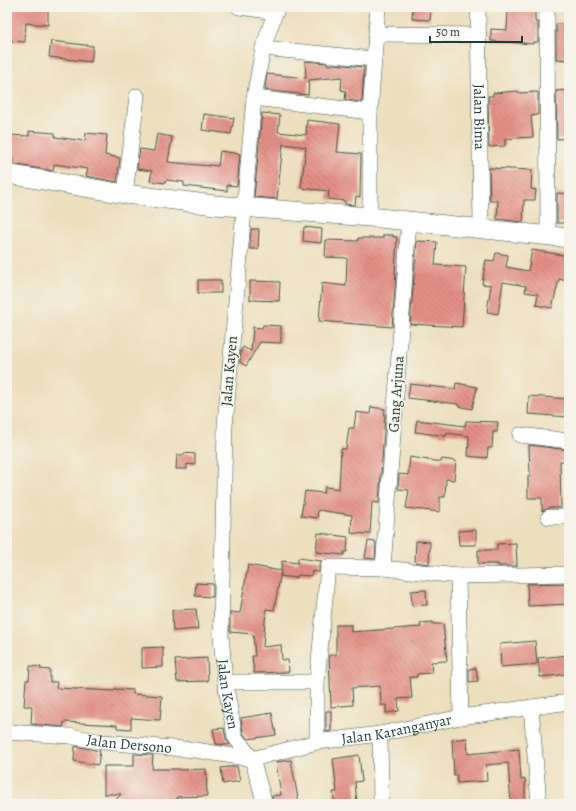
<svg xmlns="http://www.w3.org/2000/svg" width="576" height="811" viewBox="0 0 576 811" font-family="Alegreya,serif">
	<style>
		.building { fill: url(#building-back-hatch) }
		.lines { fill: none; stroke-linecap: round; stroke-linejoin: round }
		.minor-casing { stroke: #3e5549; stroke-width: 16 }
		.major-casing { stroke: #3e5549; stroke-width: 20 }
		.minor { stroke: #fff; stroke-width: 15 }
		.major { stroke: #fff; stroke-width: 19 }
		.labels { text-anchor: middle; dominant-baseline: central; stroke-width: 3; stroke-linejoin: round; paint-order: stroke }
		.street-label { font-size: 15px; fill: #1f3d34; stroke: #f7f3e8 }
	</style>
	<defs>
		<pattern id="building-back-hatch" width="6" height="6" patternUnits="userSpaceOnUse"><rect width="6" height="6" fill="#e48f85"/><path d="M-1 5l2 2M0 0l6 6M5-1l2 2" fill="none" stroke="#b8766e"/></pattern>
	</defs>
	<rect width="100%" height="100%" fill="#f7f3e8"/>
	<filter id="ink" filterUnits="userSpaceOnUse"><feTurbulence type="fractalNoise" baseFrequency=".025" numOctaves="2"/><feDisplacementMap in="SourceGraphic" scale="8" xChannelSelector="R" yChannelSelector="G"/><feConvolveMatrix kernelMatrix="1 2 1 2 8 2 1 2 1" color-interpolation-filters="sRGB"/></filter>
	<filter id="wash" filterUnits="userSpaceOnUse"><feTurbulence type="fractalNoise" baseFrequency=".012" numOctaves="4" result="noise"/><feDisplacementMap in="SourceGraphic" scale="16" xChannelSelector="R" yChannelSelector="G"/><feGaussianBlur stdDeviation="0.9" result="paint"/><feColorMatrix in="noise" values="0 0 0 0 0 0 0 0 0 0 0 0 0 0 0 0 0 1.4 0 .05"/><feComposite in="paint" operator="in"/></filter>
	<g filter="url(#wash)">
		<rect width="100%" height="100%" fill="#ecdfbd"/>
		<g id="blocks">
			<!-- building -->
			<g class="building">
				<path d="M7 7H48V25L26 23 25 42 7 41Z"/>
				<path d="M413 7H431L430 20 412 19Z"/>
				<path d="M508 9 535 10V22H538V42H533V44L491 41V29L507 30Z"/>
				<path d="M556 24H569V60L556 59Z"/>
				<path d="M51 41 93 46 91 62 49 57Z"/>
				<path d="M305 61 327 63 328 65 334 64 364 67 362 102 345 100 346 91 341 90 342 77 309 80 308 95 265 90 267 74 306 78Z"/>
				<path d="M569 90V138L557 139 556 91Z"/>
				<path d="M518 91 519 93 538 92V115L531 116 533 137 505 139V146L489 147 488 96H493V93Z"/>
				<path d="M262 113 280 115 278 132 306 135 307 120 340 124 337 152 361 154 360 197 356 196 355 205 345 204V201L328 199 329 191 301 188 306 147 283 144 277 199 254 197Z"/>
				<path d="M204 114 234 118 231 134 202 130Z"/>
				<path d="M29 131 55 133V137L85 141 86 133 107 135 105 155 120 158 117 182 86 176 88 169 54 164 53 171 12 164 13 159 7 158V135L29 136Z"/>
				<path d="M157 134 172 137 168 162 209 166V165L218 166 220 151 240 154 237 186 227 185V191L184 186V182L166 180 165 183 150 181 152 171 137 169 140 149 154 151Z"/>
				<path d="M489 168 532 170 531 189 536 190 535 200H524L523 222 497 219 498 201H490Z"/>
				<path d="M557 193 569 194V223H557Z"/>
				<path d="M304 227 322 229 321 243 303 241Z"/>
				<path d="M251 229H259L258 249H250Z"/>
				<path d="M383 235H393V237H397L395 274H396L392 327 319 321 322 283 346 286 347 258 325 257 326 240 358 241V238H383Z"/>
				<path d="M417 241 437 242 435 265 466 267 462 327 410 324Z"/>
				<path d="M532 250 569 256 564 280 559 279 552 308 536 305 538 294 525 292 526 286 503 282 498 314 487 312 491 285 482 284 486 260 494 261 496 253 508 255 506 267 528 271Z"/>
				<rect x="198" y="280" width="23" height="13"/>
				<path d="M250 281 280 282 279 301 250 300Z"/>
				<path d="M263 325 281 326V343L260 342 246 366 240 362 241 351 243 347 251 351 253 327 262 328Z"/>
				<path d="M456 383 477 387 472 409 458 406V404L408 398 410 384 455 389Z"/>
				<path d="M529 396 569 399V417L528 414Z"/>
				<path d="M371 407 385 409 384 416H385L379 503 372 502 370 534 351 533 352 515 318 510 317 518 301 516 305 491 324 493 325 487 339 489 341 449H346L349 428H354L356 412 370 414Z"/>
				<path d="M417 420 465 426 466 421 498 422 497 432H493L492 448H488L487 458 468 456 469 436 447 433 446 436 415 432Z"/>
				<path d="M529 445 569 450V461H560L561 508H549L542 511V498H528V476H530Z"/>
				<path d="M184 453 195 454V465L187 464V469H176L177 455H184Z"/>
				<path d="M410 457 441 462 442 459 456 461 454 480 446 479 445 497H440V512L406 508 409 490 398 489 399 474 408 475Z"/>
				<path d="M476 530V545H459L458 531Z"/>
				<path d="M318 533 348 537 347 552H344V555L316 552Z"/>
				<path d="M368 541 376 542 375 559 365 558Z"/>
				<path d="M416 541 430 542 429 564 415 562Z"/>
				<path d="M516 543 517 566H498V564H478V550H497V544Z"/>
				<path d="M298 558 322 561 319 566V572L312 571 311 576 298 575 297 578 280 576 281 572 274 610 266 609 263 647 281 645 282 660H288L289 672 254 673 252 656H255L253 634 230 632V612L240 613 248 565 281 571 282 561 298 563Z"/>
				<path d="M196 583 213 584V597L195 596Z"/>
				<path d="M569 583V604L528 606 527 584Z"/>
				<path d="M426 590 427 605 412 606 411 591Z"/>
				<path d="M196 609 198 629 173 631 172 610Z"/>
				<path d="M433 622V624H443L447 661 431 662 432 673 417 674V677H410L412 698 398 699 399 711 386 713V705H381L380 686 352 688 353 705 331 707 329 655H336V625H351V632L421 627 420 623Z"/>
				<path d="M535 641 537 664 501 667 500 644Z"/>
				<path d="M163 647V667L142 668V648Z"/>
				<path d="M569 655V674L540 677 538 658Z"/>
				<path d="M207 658 208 681 177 682 175 660Z"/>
				<path d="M30 666 41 667 40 669 50 670V682H57L56 688 114 691V689L133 690V694L162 696 160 720 131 718V729L117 728V725L64 722 63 727 31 724 32 706H24L26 680H29Z"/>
				<path d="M476 668 478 681 469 682V669Z"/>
				<path d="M326 711H331V731L326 732Z"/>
				<path d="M272 713 276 735 248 739 243 733 241 718Z"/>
				<path d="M224 728 226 739 230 745 216 744 213 729Z"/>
				<path d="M467 738 468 754 519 749 521 780 525 779V804H511L508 763 486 765 487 781 457 783V775H454L452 740Z"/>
				<path d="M75 746 100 751 98 765 74 761Z"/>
				<path d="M134 754 153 755 152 769H179V770L206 769 207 796 177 797V804H112L121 794H104V766H134Z"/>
				<path d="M359 755 362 781 355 782 357 804H335L333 792H337L333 759Z"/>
				<path d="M291 760 299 804H274L272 796 281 795 276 762Z"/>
				<path d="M237 766 240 781 223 784 221 768Z"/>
			</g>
		</g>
	</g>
	<g filter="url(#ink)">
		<use href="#blocks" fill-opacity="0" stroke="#3e5549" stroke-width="1"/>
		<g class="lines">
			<defs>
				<g id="minor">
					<path d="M239 7 276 12"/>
					<path id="s1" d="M277 7 263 48 254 98 225 425 221 635 225 682 235 737 252 759 317 742 380 734 461 717 569 702"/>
					<path id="s2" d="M478 7 481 228"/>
					<path d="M547 7 548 236"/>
					<path d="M377 34 479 35"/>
					<path d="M263 48 374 59"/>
					<path d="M254 98 370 112"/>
					<path d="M125 194 137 96"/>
					<path d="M370 217V112L378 7"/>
					<path d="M409 221 383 568 458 576 461 717"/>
					<path d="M520 435 569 441"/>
					<path d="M549 517H565"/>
					<path d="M458 576 569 574"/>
					<path d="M225 682H317"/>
					<path d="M531 707 539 804"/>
					<path id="s3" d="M7 732 70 736 103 742 195 750 252 759 265 804"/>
					<path d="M380 734 381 804"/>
					<path d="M317 742V682L328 567 383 568"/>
				</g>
				<path id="major" d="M7 174 125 194 215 205 370 217 569 238"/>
			</defs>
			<!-- minor casing -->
			<use href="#minor" class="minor-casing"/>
			<!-- major casing -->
			<use href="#major" class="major-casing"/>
			<!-- minor -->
			<use href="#minor" class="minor"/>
			<!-- major -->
			<use href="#major" class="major"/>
		</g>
	</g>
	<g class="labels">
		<!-- street labels -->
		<g class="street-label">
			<text stroke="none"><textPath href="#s2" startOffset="110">Jalan Bima</textPath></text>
			<text transform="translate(229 371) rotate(-85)">Jalan Kayen</text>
			<text transform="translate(396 394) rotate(-86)">Gang Arjuna</text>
			<text stroke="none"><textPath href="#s1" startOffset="692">Jalan Kayen</textPath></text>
			<text stroke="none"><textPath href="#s1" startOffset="911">Jalan Karanganyar</textPath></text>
			<text stroke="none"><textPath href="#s3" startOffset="123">Jalan Dersono</textPath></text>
		</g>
	</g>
	<!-- margin -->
	<rect width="576" height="811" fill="none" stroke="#f7f3e8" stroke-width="24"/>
	<!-- scale -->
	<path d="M430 36v6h92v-6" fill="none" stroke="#1f3d34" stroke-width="2"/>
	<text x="436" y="36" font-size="12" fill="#1f3d34" stroke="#f7f3e8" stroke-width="3" paint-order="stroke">50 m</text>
</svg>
